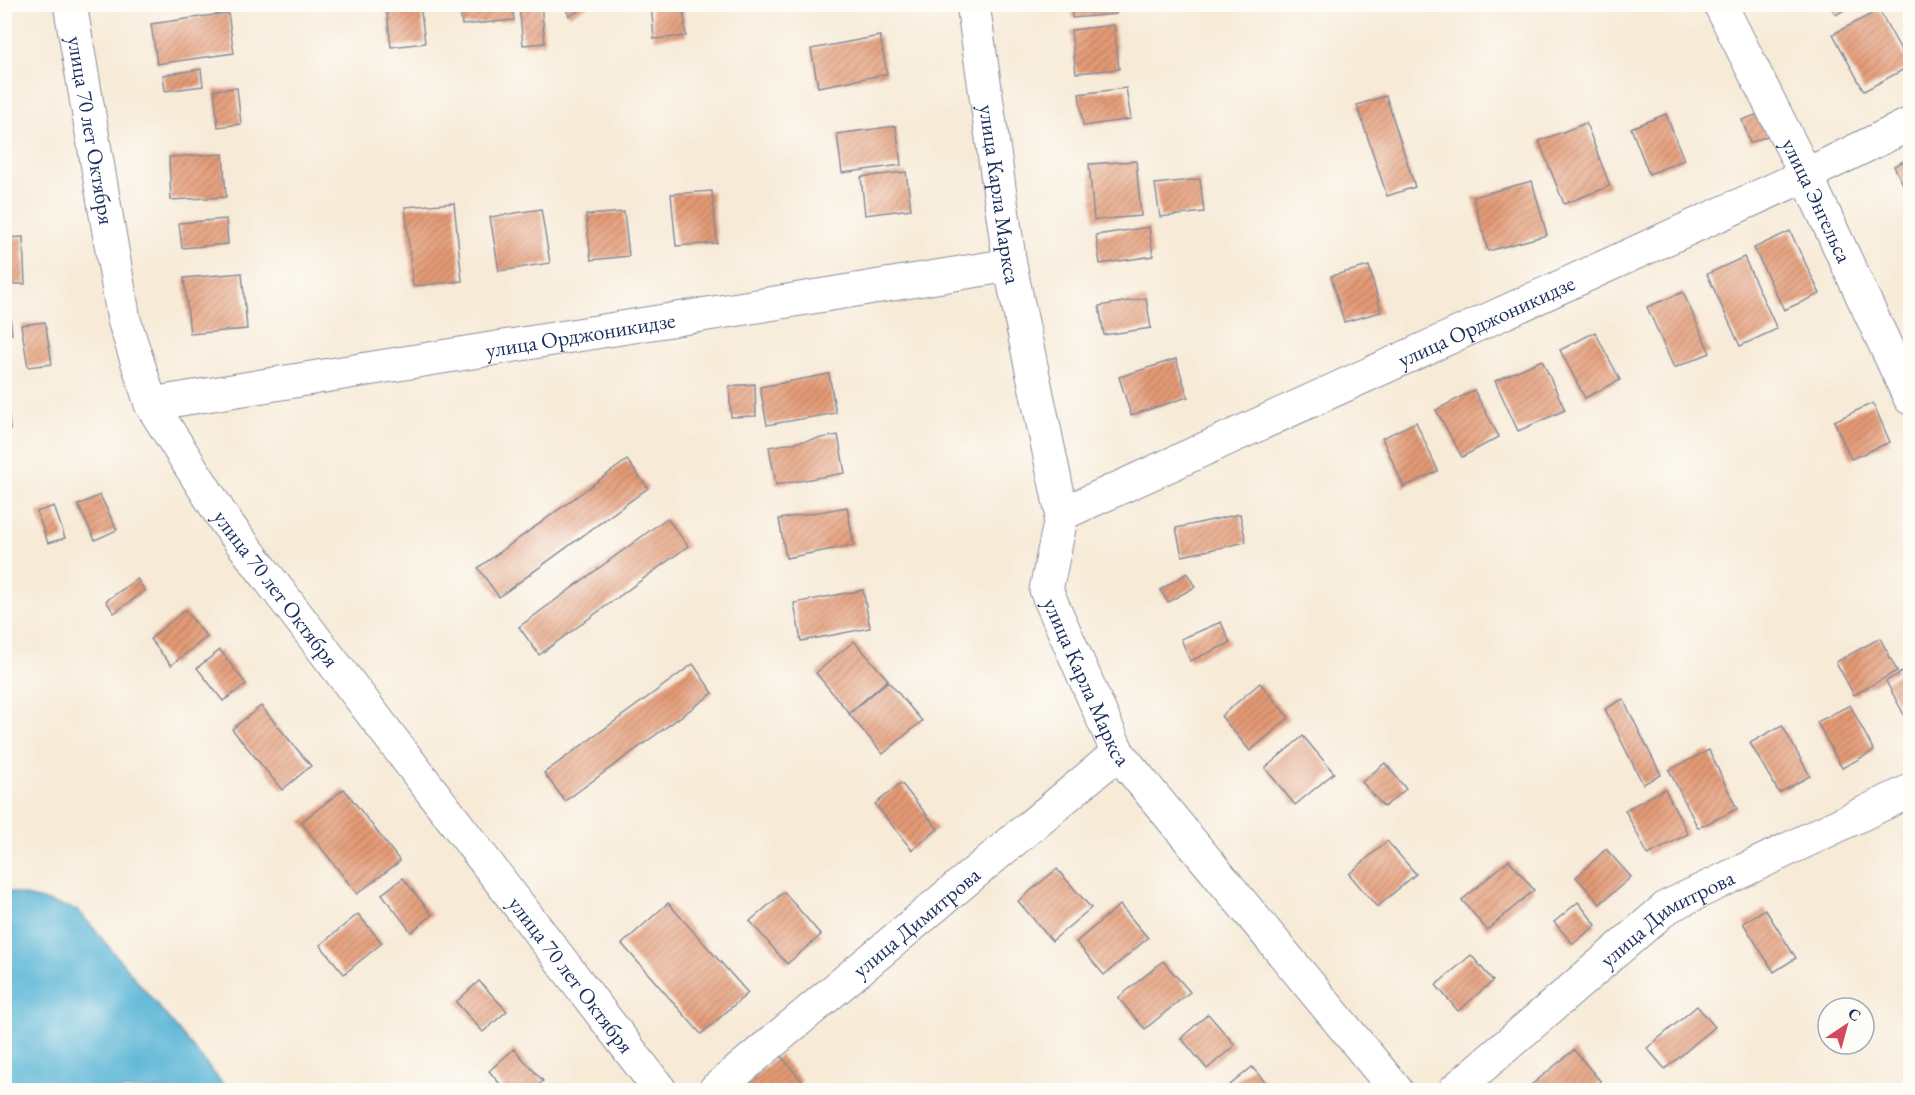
<svg xmlns="http://www.w3.org/2000/svg" width="1915" height="1095" viewBox="0 0 1915 1095" font-family="'EB Garamond',serif">
	<style>
		.water { fill: #57b4d5; stroke: #39729a; stroke-width: 1.5 }
		.building { fill: url(#building-hatch) }
		.lines { fill: none; stroke-linecap: round; stroke-linejoin: round }
		.street-casing { stroke: #898c9a; stroke-width: 35 }
		.street { stroke: #fff; stroke-width: 33 }
		.labels { text-anchor: middle; dominant-baseline: central; stroke-width: 4.5; stroke-linejoin: round; paint-order: stroke }
		.street-label { font-size: 22px; fill: #1b2f5e; stroke: #fdfcf7 }
	</style>
	<defs>
		<pattern id="building-hatch" width="6" height="6" patternUnits="userSpaceOnUse" patternTransform="scale(1.5)"><rect width="6" height="6" fill="#e49a75"/><path d="M-1 1l2-2M0 6l6-6M5 7l2-2" fill="none" stroke="#b87e63"/></pattern>
	</defs>
	<rect width="100%" height="100%" fill="#fdfcf7"/>
	<filter id="ink" filterUnits="userSpaceOnUse"><feTurbulence type="fractalNoise" baseFrequency=".0167" numOctaves="2"/><feDisplacementMap in="SourceGraphic" scale="12" xChannelSelector="R" yChannelSelector="G"/><feConvolveMatrix kernelMatrix="1 2 1 2 8 2 1 2 1" color-interpolation-filters="sRGB"/></filter>
	<filter id="wash" filterUnits="userSpaceOnUse"><feTurbulence type="fractalNoise" baseFrequency=".008" numOctaves="4" result="noise"/><feDisplacementMap in="SourceGraphic" scale="24" xChannelSelector="R" yChannelSelector="G"/><feGaussianBlur stdDeviation="1.35" result="paint"/><feColorMatrix in="noise" values="0 0 0 0 0 0 0 0 0 0 0 0 0 0 0 0 0 1.4 0 .05"/><feComposite in="paint" operator="in"/></filter>
	<g filter="url(#wash)">
		<rect width="100%" height="100%" fill="#f7ead7"/>
		<!-- water -->
		<path class="water" d="M4 890 78 910 228 1090H5Z"/>
		<g id="blocks">
			<!-- building -->
			<g class="building">
				<path d="M386 4H420L425 43 391 47Z"/>
				<path d="M460 4H512L514 20 462 25Z"/>
				<path d="M519 4H541L545 43 523 45Z"/>
				<path d="M564 4H592L569 16Z"/>
				<path d="M651 4H683L686 36 654 39Z"/>
				<path d="M1071 4H1115L1116 14 1072 18Z"/>
				<path d="M1830 4H1854L1836 15Z"/>
				<path d="M1879 10 1910 66 1864 91 1833 34Z"/>
				<path d="M228 13 234 53 157 64 151 24Z"/>
				<path d="M1114 25 1119 69 1076 73 1071 30Z"/>
				<path d="M880 36 887 74 818 87 811 49Z"/>
				<path d="M201 69 203 86 165 91 163 75Z"/>
				<path d="M237 88 241 124 218 127 214 90Z"/>
				<path d="M1126 88 1131 119 1083 126 1079 94Z"/>
				<path d="M1386 96 1415 187 1387 196 1357 105Z"/>
				<path d="M1761 113 1770 135 1750 143 1742 120Z"/>
				<path d="M1666 114 1684 160 1649 174 1631 128Z"/>
				<path d="M1586 123 1610 186 1564 204 1539 141Z"/>
				<path d="M896 126 901 165 842 173 837 134Z"/>
				<path d="M223 154 226 197 171 200 169 157Z"/>
				<path d="M1910 158V198L1894 166Z"/>
				<path d="M1136 161 1141 216 1094 220 1089 164Z"/>
				<path d="M906 172 911 209 865 215 861 177Z"/>
				<path d="M1200 179 1204 212 1160 217 1155 184Z"/>
				<path d="M1532 181 1547 235 1488 251 1473 197Z"/>
				<path d="M712 191 717 243 676 246 671 194Z"/>
				<path d="M454 203 462 281 413 286 405 207Z"/>
				<path d="M541 209 550 263 499 271 490 217Z"/>
				<path d="M624 212 629 256 591 260 586 215Z"/>
				<path d="M226 219 228 244 182 248 179 223Z"/>
				<path d="M1149 227 1153 256 1100 264 1096 235Z"/>
				<path d="M1790 231 1820 294 1784 310 1754 248Z"/>
				<path d="M23 237 25 284H4V238Z"/>
				<path d="M1744 257 1777 329 1740 346 1707 274Z"/>
				<path d="M1369 266 1381 312 1344 322 1331 276Z"/>
				<path d="M242 273 247 329 190 334 184 278Z"/>
				<path d="M1683 292 1710 353 1674 368 1647 307Z"/>
				<path d="M1146 298 1151 328 1104 335 1099 306Z"/>
				<path d="M4 317H10L12 334H4Z"/>
				<path d="M45 322 52 364 28 367 21 325Z"/>
				<path d="M1595 332 1620 380 1585 398 1560 350Z"/>
				<path d="M1176 359 1188 397 1131 415 1119 377Z"/>
				<path d="M1542 360 1565 410 1518 431 1495 381Z"/>
				<path d="M829 374 836 413 767 425 760 387Z"/>
				<path d="M755 384 756 416 731 417 729 386Z"/>
				<path d="M1474 390 1499 437 1462 457 1436 410Z"/>
				<path d="M1873 403 1890 442 1851 459 1834 421Z"/>
				<path d="M4 405H8L10 430 4 431Z"/>
				<path d="M1416 422 1438 471 1404 487 1382 438Z"/>
				<path d="M838 435 845 473 776 485 769 447Z"/>
				<path d="M627 460 648 488 499 597 478 568Z"/>
				<path d="M100 495 117 530 95 540 78 505Z"/>
				<path d="M54 506 65 538 48 543 37 512Z"/>
				<path d="M847 507 854 545 786 558 779 519Z"/>
				<path d="M1240 514 1246 542 1182 556 1176 528Z"/>
				<path d="M667 518 688 546 539 655 519 627Z"/>
				<path d="M1187 573 1195 587 1168 602 1160 590Z"/>
				<path d="M137 579 145 591 114 613 106 601Z"/>
				<path d="M863 590 870 628 801 641 794 603Z"/>
				<path d="M185 610 207 637 171 665 150 639Z"/>
				<path d="M1221 622 1230 643 1190 661 1181 639Z"/>
				<path d="M1880 638 1897 671 1854 695 1836 662Z"/>
				<path d="M854 641 888 680 849 713 816 673Z"/>
				<path d="M220 650 246 684 223 701 197 668Z"/>
				<path d="M693 664 713 693 565 801 544 773Z"/>
				<path d="M1904 671 1910 683V726L1886 681Z"/>
				<path d="M888 681 922 721 883 754 849 714Z"/>
				<path d="M1260 683 1289 718 1250 751 1221 716Z"/>
				<path d="M1623 699 1661 775 1643 784 1605 709Z"/>
				<path d="M1850 705 1874 751 1842 768 1817 722Z"/>
				<path d="M261 706 311 766 282 790 232 729Z"/>
				<path d="M1782 725 1810 776 1779 793 1750 743Z"/>
				<path d="M1303 736 1334 773 1295 805 1265 768Z"/>
				<path d="M1709 750 1737 809 1698 828 1669 770Z"/>
				<path d="M1385 763 1406 789 1384 807 1362 782Z"/>
				<path d="M901 783 938 829 912 850 875 804Z"/>
				<path d="M344 789 400 861 357 894 301 822Z"/>
				<path d="M1665 789 1688 834 1648 855 1625 810Z"/>
				<path d="M1387 841 1416 874 1377 907 1349 874Z"/>
				<path d="M1606 849 1631 877 1600 904 1576 877Z"/>
				<path d="M1509 860 1534 890 1487 930 1462 900Z"/>
				<path d="M1057 869 1091 908 1052 941 1018 901Z"/>
				<path d="M403 878 432 915 411 932 382 894Z"/>
				<path d="M784 892 821 935 787 964 750 921Z"/>
				<path d="M1578 902 1596 925 1573 944 1554 922Z"/>
				<path d="M668 903 748 993 701 1034 622 944Z"/>
				<path d="M1120 905 1148 938 1104 975 1076 942Z"/>
				<path d="M1765 909 1796 958 1774 972 1743 923Z"/>
				<path d="M358 914 382 943 344 974 320 945Z"/>
				<path d="M1471 955 1493 981 1458 1011 1436 985Z"/>
				<path d="M1163 961 1190 992 1145 1029 1118 998Z"/>
				<path d="M479 981 507 1011 483 1032 456 1002Z"/>
				<path d="M1697 1006 1715 1027 1665 1069 1647 1048Z"/>
				<path d="M1208 1014 1235 1045 1207 1069 1181 1038Z"/>
				<path d="M514 1049 543 1081 532 1090H505L489 1071Z"/>
				<path d="M1574 1050 1601 1082 1591 1090H1525Z"/>
				<path d="M780 1055 802 1081 791 1090H742L740 1089Z"/>
				<path d="M1252 1067 1272 1090H1224Z"/>
			</g>
		</g>
	</g>
	<g filter="url(#ink)">
		<use href="#blocks" fill-opacity="0" stroke="#898c9a" stroke-width="1.5"/>
		<g class="lines">
			<defs>
				<g id="street">
					<path id="s1" d="M70 4 124 320 151 404 225 521 660 1090"/>
					<path id="s2" d="M973 4 1010 265 1062 514 1046 590 1118 753 1396 1090"/>
					<path id="s3" d="M1720 4 1806 175 1910 398"/>
					<path id="s4" d="M151 404 1010 265"/>
					<path id="s5" d="M1062 514 1806 175 1910 124"/>
					<path id="s6" d="M715 1090 1118 753"/>
					<path id="s7" d="M1455 1090 1667 907 1910 791"/>
				</g>
			</defs>
			<!-- street casing -->
			<use href="#street" class="street-casing"/>
			<!-- street -->
			<use href="#street" class="street"/>
		</g>
	</g>
	<g class="labels">
		<!-- street labels -->
		<g class="street-label">
			<text stroke="none"><textPath href="#s1" startOffset="128">улица 70 лет Октября</textPath></text>
			<text stroke="none"><textPath href="#s2" startOffset="192">улица Карла Маркса</textPath></text>
			<text stroke="none"><textPath href="#s3" startOffset="219">улица Энгельса</textPath></text>
			<text stroke="none"><textPath href="#s5" startOffset="466">улица Орджоникидзе</textPath></text>
			<text stroke="none"><textPath href="#s4" startOffset="435">улица Орджоникидзе</textPath></text>
			<text stroke="none"><textPath href="#s1" startOffset="632">улица 70 лет Октября</textPath></text>
			<text stroke="none"><textPath href="#s2" startOffset="696">улица Карла Маркса</textPath></text>
			<text stroke="none"><textPath href="#s7" startOffset="274">улица Димитрова</textPath></text>
			<text stroke="none"><textPath href="#s6" startOffset="262">улица Димитрова</textPath></text>
			<text stroke="none"><textPath href="#s1" startOffset="1118">улица 70 лет Октября</textPath></text>
		</g>
	</g>
	<!-- margin -->
	<rect width="1915" height="1095" fill="none" stroke="#fdfcf7" stroke-width="24"/>
	<!-- north arrow -->
	<g transform="translate(1846 1026) rotate(36)"><circle r="28" fill="#fdfcf7" stroke="#a3aaba" stroke-width="1.5"/>
	<path d="M0-4.5L10 22L0 15L-10 22Z" fill="#d1495b"/>
	<text y="-9" font-size="16" font-weight="bold" text-anchor="middle" fill="#1b2f5e">С</text>
	</g>
</svg>
